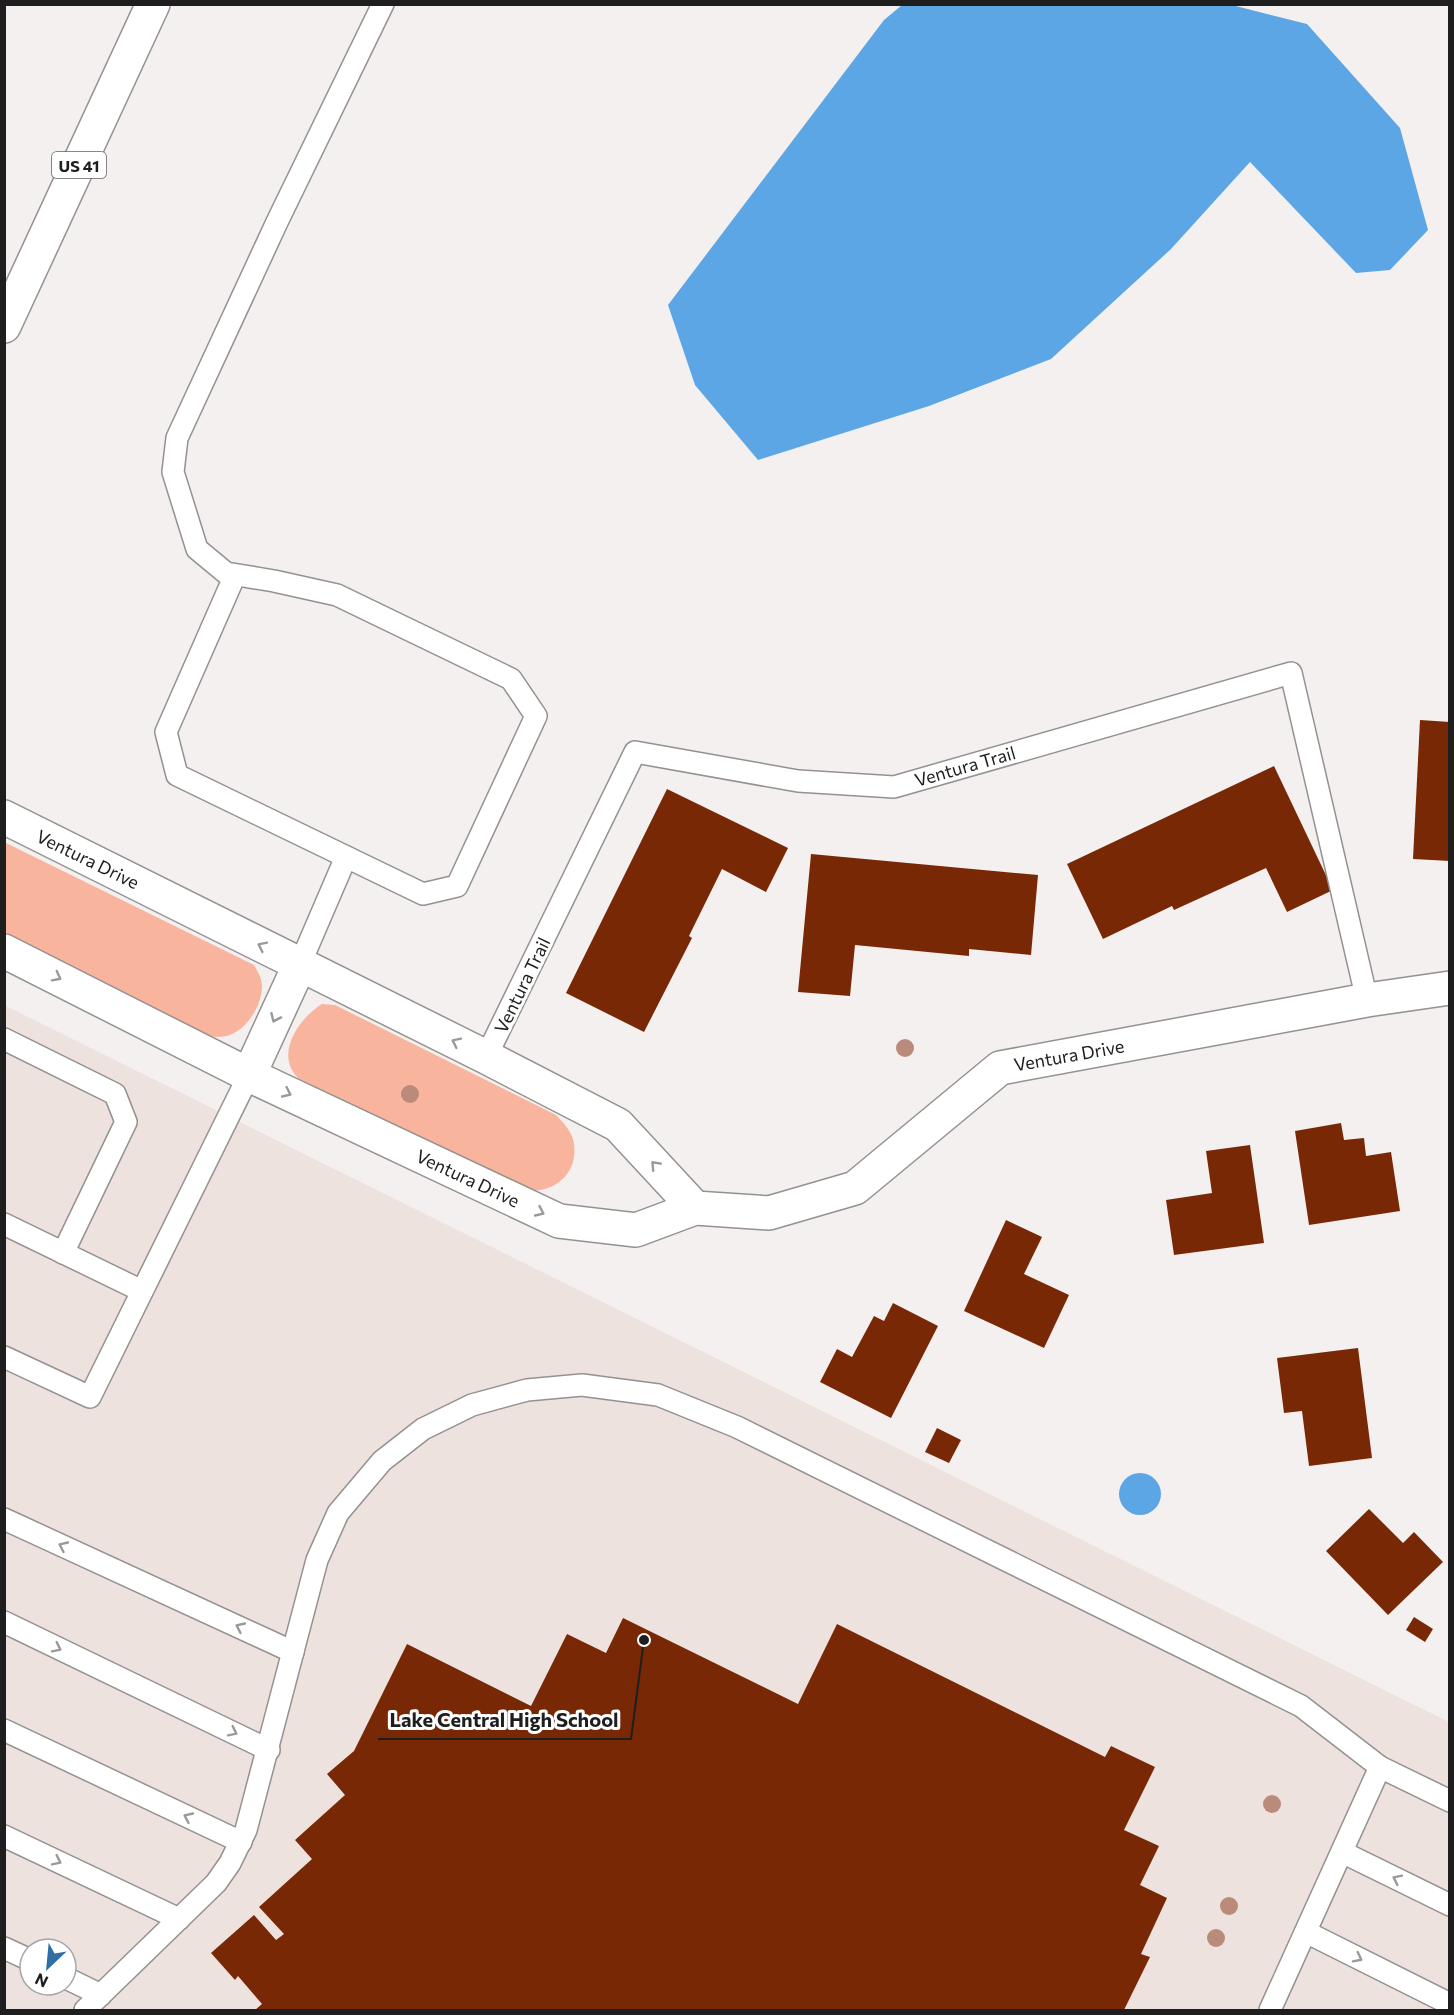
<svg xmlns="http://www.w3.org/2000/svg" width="1454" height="2015" viewBox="0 0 1454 2015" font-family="Commissioner,sans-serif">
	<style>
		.built { fill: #eee2de; fill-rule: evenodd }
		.green { fill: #f8b49d }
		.water { fill: #5da6e6 }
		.building { fill: #792806 }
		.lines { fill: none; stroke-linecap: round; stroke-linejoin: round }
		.lane-casing { stroke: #949190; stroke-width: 24 }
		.street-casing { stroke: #949190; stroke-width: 36 }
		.highway-casing { stroke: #949190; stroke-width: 36 }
		.lane { stroke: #fff; stroke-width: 21 }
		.street { stroke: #fff; stroke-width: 33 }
		.highway { stroke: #fff; stroke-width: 33 }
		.tree { fill: #ba8b7a }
		.oneway { stroke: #9a9a9a }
		.labels { text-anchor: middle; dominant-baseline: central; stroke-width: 6; stroke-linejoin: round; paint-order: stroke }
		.shield { fill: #fff; stroke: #626262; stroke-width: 1.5 }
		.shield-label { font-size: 16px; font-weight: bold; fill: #1f1e1e }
		.street-label { font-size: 18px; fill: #1f1e1e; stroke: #fff }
		.leader { fill: none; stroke: #1f1e1e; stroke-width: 2 }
		.callout-dot { fill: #1f1e1e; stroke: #fff; stroke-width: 2 }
		.callout-label { font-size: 20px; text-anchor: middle; font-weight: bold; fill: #1f1e1e; stroke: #fff; stroke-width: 6; stroke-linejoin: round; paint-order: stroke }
	</style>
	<rect width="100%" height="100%" fill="#f4f0ef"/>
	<!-- built -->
	<path class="built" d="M4 1005 1449 1722V2010H5ZM30 1949H66V1985H30Z"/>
	<!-- green -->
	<g class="green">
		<path d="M4 842 254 965C258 972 262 978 262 987 261 1012 238 1043 211 1036L5 932Z"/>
		<path d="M322 1004 335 1005 556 1115C563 1122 570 1130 573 1139 581 1172 555 1195 523 1190L298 1078C274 1054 299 1018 322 1004Z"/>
	</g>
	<!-- water -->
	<g class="water">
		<path d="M1228 4 1307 24 1400 128 1428 230 1390 270 1356 273 1250 162 1171 249 1051 359 929 406 758 460 695 385 668 305 884 20 902 5Z"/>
		<circle cx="1140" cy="1494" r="21"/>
	</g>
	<!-- building -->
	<g class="building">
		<path d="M1420 720 1450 722V861L1413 859Z"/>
		<path d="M1274 766 1333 890 1287 912 1266 868 1174 910 1172 906 1103 939 1067 864Z"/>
		<path d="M667 789 788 848 766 892 722 869 689 936 692 938 644 1032 566 993Z"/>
		<path d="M811 854 1038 875 1031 955 969 949V956L855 945 850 996 798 992Z"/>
		<path d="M1341 1123 1344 1140 1364 1138 1366 1156 1391 1152 1400 1211 1309 1225 1295 1131Z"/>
		<path d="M1250 1145 1264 1243 1174 1255 1166 1200 1212 1193 1206 1151Z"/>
		<path d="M1006 1220 1042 1237 1024 1274 1069 1295 1044 1348 964 1311Z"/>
		<path d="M893 1303 938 1326 891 1418 820 1382 837 1349 852 1357 874 1316 884 1321Z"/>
		<path d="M1358 1348 1372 1458 1309 1466 1302 1411 1284 1413 1277 1358Z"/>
		<path d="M937 1428 961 1440 949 1463 925 1452Z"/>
		<path d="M1369 1509 1403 1543 1414 1532 1443 1562 1388 1615 1326 1551Z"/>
		<path d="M1414 1617 1433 1629 1425 1642 1406 1630Z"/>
		<path d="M623 1618 798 1704 837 1624 1105 1757 1111 1746 1155 1767 1124 1830 1159 1846 1140 1885 1167 1898 1141 1954 1150 1957 1124 2010H255L262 2004 238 1976 235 1980 211 1953 254 1915 276 1940 284 1934 259 1907 312 1859 295 1840 345 1795 327 1774 354 1751 407 1644 531 1706 567 1634 606 1653Z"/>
	</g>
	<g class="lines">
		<defs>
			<g id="lane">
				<path d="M235 575 166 732 177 775 423 894 457 886 536 716 511 679 337 595 274 581 226 573 197 549 173 472 177 438 277 222 383 4"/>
				<path d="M300 964 346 857"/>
				<path d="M4 1039 115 1094 126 1122 63 1253"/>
				<path d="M486 1057 635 752 798 781 894 787 1291 673 1367 1000"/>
				<path d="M4 1224 142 1291"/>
				<path d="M4 1357 90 1397 249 1075"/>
				<path d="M4 1519 293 1652"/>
				<path d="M4 1622 269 1750"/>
				<path d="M4 1730 241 1842"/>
				<path d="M1380 1767 1450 1801"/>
				<path d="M4 1836 179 1919"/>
				<path d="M1342 1852 1450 1905"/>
				<path d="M1306 1932 1450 2004"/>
				<path d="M4 1948 30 1960"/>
				<path d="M66 1978 101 1995"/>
				<path d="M85 2010 216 1883 230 1863 246 1830 317 1560 338 1513 382 1461 423 1429 472 1405 527 1390 582 1385 658 1395 737 1427 1301 1706 1380 1767 1270 2010"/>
			</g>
			<g id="street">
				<path d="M4 817 486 1057 618 1125 695 1208"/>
				<path d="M4 951 249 1075 559 1221 636 1230 695 1208 769 1213 855 1188 1000 1068 1367 1000 1450 988"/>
				<path d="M249 1075 300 964"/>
			</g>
			<path id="highway" d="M4 326 153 4"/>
		</defs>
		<!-- lane casing -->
		<use href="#lane" class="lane-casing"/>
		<!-- street casing -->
		<use href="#street" class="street-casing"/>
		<!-- highway casing -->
		<use href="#highway" class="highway-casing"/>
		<!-- lane -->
		<use href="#lane" class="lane"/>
		<!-- street -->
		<use href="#street" class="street"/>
		<!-- highway -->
		<use href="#highway" class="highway"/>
	</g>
	<!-- trees -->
	<g class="tree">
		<circle cx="905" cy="1048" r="9"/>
		<circle cx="410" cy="1094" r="9"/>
		<circle cx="1272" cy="1804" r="9"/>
		<circle cx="1229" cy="1906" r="9"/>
		<circle cx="1216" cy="1938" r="9"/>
	</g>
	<!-- one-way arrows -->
	<defs><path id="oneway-chevron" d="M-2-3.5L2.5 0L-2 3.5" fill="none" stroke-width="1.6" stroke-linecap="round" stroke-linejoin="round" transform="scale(1.5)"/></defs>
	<g class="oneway">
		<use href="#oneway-chevron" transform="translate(262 946) rotate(-154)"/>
		<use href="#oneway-chevron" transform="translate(57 977) rotate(27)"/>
		<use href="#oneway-chevron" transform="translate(275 1018) rotate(114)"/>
		<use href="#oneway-chevron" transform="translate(456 1042) rotate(-154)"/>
		<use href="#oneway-chevron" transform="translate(287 1093) rotate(25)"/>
		<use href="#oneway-chevron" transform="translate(655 1165) rotate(-133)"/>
		<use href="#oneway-chevron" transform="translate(540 1212) rotate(25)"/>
		<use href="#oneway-chevron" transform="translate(63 1546) rotate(-155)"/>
		<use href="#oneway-chevron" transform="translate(240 1627) rotate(-155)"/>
		<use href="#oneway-chevron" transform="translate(57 1648) rotate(26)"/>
		<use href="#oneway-chevron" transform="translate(233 1732) rotate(26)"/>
		<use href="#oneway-chevron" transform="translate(188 1817) rotate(-155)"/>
		<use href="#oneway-chevron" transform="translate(57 1861) rotate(26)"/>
		<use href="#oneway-chevron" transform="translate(1397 1879) rotate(-154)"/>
		<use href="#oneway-chevron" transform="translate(1358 1958) rotate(27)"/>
	</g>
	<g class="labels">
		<!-- shield labels -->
		<rect class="shield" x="52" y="152" width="54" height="26" rx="4.5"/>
		<g class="shield-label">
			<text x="79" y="165">US 41</text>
		</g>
		<!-- street labels -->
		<g class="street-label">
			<text transform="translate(965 766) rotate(-16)">Ventura Trail</text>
			<text transform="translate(88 859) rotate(26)">Ventura Drive</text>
			<text transform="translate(522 985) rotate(-64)">Ventura Trail</text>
			<text transform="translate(1069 1055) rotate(-10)">Ventura Drive</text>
			<text transform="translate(468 1178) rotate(25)">Ventura Drive</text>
		</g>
	</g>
	<!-- callouts -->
	<path class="leader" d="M644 1640L631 1739H378"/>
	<circle class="callout-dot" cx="644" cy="1640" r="6"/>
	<g class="callout-label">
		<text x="504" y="1727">Lake Central High School</text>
	</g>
	<!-- border -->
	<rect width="1454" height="2015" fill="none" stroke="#1f1e1e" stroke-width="12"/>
	<!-- north arrow -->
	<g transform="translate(48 1967) rotate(206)"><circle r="28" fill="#ffffff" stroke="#a5a5a5" stroke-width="1.5"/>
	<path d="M0-4.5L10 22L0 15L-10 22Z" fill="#2f6fa5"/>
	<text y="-9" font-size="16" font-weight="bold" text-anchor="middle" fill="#1f1e1e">N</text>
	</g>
</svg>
